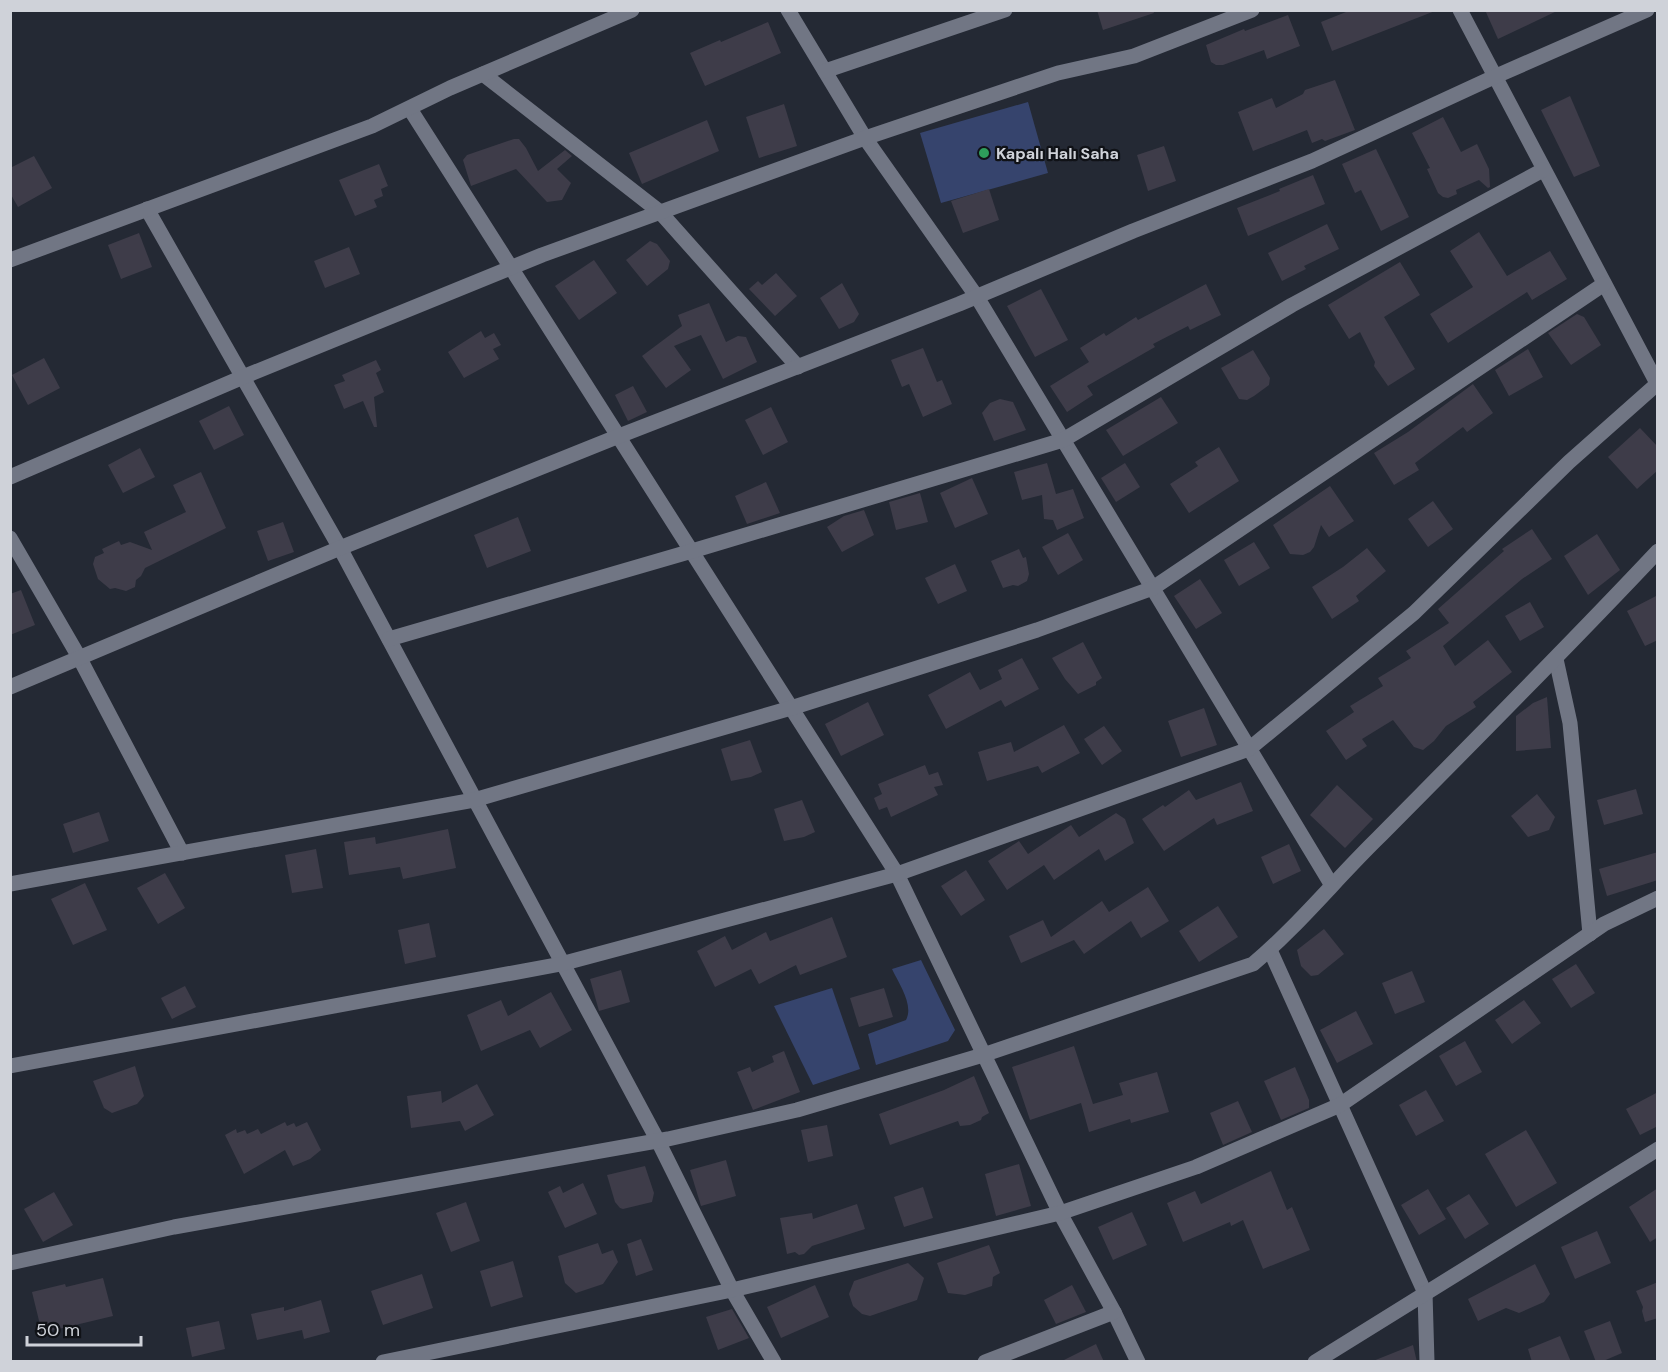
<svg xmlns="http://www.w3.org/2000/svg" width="1668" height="1372" viewBox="0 0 1668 1372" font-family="'DM Sans',sans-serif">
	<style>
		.green { fill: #36446d }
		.building { fill: #3e3c49 }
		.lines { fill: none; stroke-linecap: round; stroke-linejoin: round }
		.minor { stroke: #717684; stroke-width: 15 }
		.leisure-dot { fill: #2e9e5b; stroke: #101217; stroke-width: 2 }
		.labels { text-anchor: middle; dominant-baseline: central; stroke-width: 4.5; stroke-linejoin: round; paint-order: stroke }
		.poi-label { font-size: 16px; font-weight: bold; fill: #cfd2d9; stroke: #101217; text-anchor: start }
	</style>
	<rect width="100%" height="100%" fill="#242934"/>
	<!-- green -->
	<g class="green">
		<path d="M1028 102 1048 173 941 203 920 133Z"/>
		<path d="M921 960 955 1030 948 1041 876 1065 868 1034 906 1020C914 1005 899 984 892 969Z"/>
		<path d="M832 988 860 1069 813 1085 774 1006Z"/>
	</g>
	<!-- building -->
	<g class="building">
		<path d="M1097 10H1153L1154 13 1103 30Z"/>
		<path d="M1351 10H1435V11L1332 51 1321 22Z"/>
		<path d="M1485 10H1559L1498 39Z"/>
		<path d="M1288 15 1300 46 1267 59 1264 50 1223 65H1216L1211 62 1206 45 1244 29 1245 31Z"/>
		<path d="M768 22 781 53 705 86 690 53 720 40 721 42Z"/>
		<path d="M1335 80 1355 130 1325 141 1322 139 1312 143 1307 130 1253 151 1238 112 1272 98 1276 108 1303 94 1305 90Z"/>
		<path d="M1570 96 1600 166 1574 177 1541 110Z"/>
		<path d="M784 104 797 146 759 158 746 117Z"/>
		<path d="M1443 117 1461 152 1477 144 1489 169 1490 187 1488 188 1479 180 1456 190 1457 194 1448 198 1443 197 1438 193 1427 169 1430 168 1412 133Z"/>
		<path d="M707 120 719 151 642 184 629 153Z"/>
		<path d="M514 139H519L526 148 538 171 565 150 572 156 557 169 571 183 562 200 547 202 516 169 471 186 463 160 467 155Z"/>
		<path d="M1164 146 1176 181 1148 191 1137 155Z"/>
		<path d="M1376 149 1409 217 1381 231 1361 190 1355 193 1342 164Z"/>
		<path d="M34 156 52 188 18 207 10 193V168Z"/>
		<path d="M379 164 388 186 381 189 383 196 374 200 377 207 355 216 339 180Z"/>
		<path d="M1313 175 1325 204 1248 236 1237 208 1280 191 1279 189Z"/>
		<path d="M989 189 999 220 963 233 951 201Z"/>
		<path d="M1327 224 1339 249 1304 266 1306 269 1282 281 1268 253Z"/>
		<path d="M1479 232 1507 276 1550 251 1567 279 1532 300 1527 292 1448 343 1430 314 1473 287 1450 251Z"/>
		<path d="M139 233 152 267 121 279 108 245Z"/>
		<path d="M650 241 657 244 670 261 668 269 647 286 626 260Z"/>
		<path d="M349 247 360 274 325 288 314 261Z"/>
		<path d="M594 260 617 293 579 320 555 286Z"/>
		<path d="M1400 262 1420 295 1384 317 1415 369 1388 386 1374 366 1375 362 1360 332 1349 339 1328 305Z"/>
		<path d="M776 273 797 296 775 316 749 289 758 281 762 285Z"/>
		<path d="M842 283 859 314 854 322 839 329 820 298Z"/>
		<path d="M1206 284 1221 315 1190 330 1188 326 1153 344 1155 347 1087 386 1093 395 1067 412 1050 386 1089 362 1080 348 1104 333 1106 336 1136 317 1138 320Z"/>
		<path d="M1041 289 1068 340 1035 357 1007 306Z"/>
		<path d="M709 303 726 342 738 336 746 337 757 362 723 379 701 335 674 346 691 370 666 388 642 356 682 326 678 315Z"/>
		<path d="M1577 314 1584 317 1601 345 1571 365 1548 333Z"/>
		<path d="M481 331 485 338 494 333 501 345 493 349 499 359 464 378 448 352Z"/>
		<path d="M923 348 937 382 942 380 952 404 923 417 909 384 902 387 891 360Z"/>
		<path d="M1528 349 1543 377 1509 396 1495 370Z"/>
		<path d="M1253 350 1270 378 1269 385 1254 396 1247 400 1239 399 1221 368Z"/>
		<path d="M44 358 60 388 28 405 12 375Z"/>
		<path d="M376 360 381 370 376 373 384 392 374 397 377 427H374L363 401 344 409 334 385 345 381 342 375Z"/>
		<path d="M1473 384 1493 413 1467 432 1463 427 1415 463 1419 470 1394 485 1374 453 1408 432Z"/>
		<path d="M633 386 647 412 628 421 615 395Z"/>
		<path d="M1161 397 1178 423 1123 456 1106 430Z"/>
		<path d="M1000 399 1013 402 1026 430 994 441 982 413 990 403Z"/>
		<path d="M229 406 244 435 214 450 199 421Z"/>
		<path d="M771 407 788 442 763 455 745 420Z"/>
		<path d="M1640 428 1658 447V470L1637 489 1608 457Z"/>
		<path d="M1219 447 1239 481 1189 513 1170 484 1198 466 1195 462Z"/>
		<path d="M140 448 155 477 123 493 108 465Z"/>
		<path d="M1047 463 1056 494 1073 489 1084 518 1057 530 1053 520 1044 519 1042 495 1022 500 1014 472Z"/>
		<path d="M1125 463 1140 487 1116 502 1101 478Z"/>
		<path d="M201 472 226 528 145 568 141 576 136 580 135 587 126 591 115 588 110 589 98 579 93 564 95 557 104 553 102 549 119 541 121 545 130 542 152 550 144 532 186 512 173 485Z"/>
		<path d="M972 478 988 514 955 528 940 493Z"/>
		<path d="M766 482 780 513 747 524 735 496Z"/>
		<path d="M1330 486 1354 521 1329 537 1321 525 1314 547 1310 552 1303 555 1290 554 1273 525Z"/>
		<path d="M920 493 928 522 896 530 889 502Z"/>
		<path d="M1433 501 1453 529 1428 547 1408 519Z"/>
		<path d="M864 510 874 535 842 552 827 527 844 516Z"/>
		<path d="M518 517 531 551 487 568 474 535Z"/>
		<path d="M283 522 294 552 268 561 257 531Z"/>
		<path d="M1532 529 1552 559 1522 579 1443 646 1455 666 1488 640 1512 672 1473 702 1476 707 1446 726 1434 741 1423 750 1414 747 1393 720 1362 739 1367 746 1346 760 1326 731 1354 712 1350 706 1383 686 1378 678 1411 658 1406 651 1449 623 1438 609 1504 551 1502 549Z"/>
		<path d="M1068 533 1083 560 1058 575 1042 547Z"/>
		<path d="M1597 534 1620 570 1588 595 1564 556Z"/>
		<path d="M1254 542 1270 568 1239 586 1224 560Z"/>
		<path d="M1367 548 1386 571 1356 596 1359 601 1332 619 1312 587 1343 567Z"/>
		<path d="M1019 549 1023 558 1026 557 1029 574 1027 581 1018 586 1013 585 1003 588 991 561Z"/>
		<path d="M955 564 967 591 938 604 925 578Z"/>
		<path d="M1200 579 1222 613 1196 629 1174 596Z"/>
		<path d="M21 590 35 625 10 635V594Z"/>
		<path d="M1658 595V640L1645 646 1627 611Z"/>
		<path d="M1530 602 1544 627 1520 641 1505 616Z"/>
		<path d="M1083 642 1102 678 1096 682V685L1078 694 1065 679 1052 658Z"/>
		<path d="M1022 658 1039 689 1005 707 1001 700 946 729 928 695 970 672 980 690 1002 679 998 670Z"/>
		<path d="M1547 697 1551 748 1516 751V716L1533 703Z"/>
		<path d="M868 702 884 735 841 756 825 724Z"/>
		<path d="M1204 708 1217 745 1181 757 1168 721Z"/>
		<path d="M1064 725 1080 753 1042 773 1038 766 987 781 978 752 1011 742 1014 752Z"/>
		<path d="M1104 726 1122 751 1102 765 1084 739Z"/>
		<path d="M750 740 762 772 751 777 731 781 721 749Z"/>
		<path d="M925 765 929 775 938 772 943 785 934 787 938 795 891 817 887 807 879 810 874 798 882 794 878 784Z"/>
		<path d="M1241 782 1253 811 1217 825 1214 818 1164 851 1142 819 1163 805 1165 807 1189 790 1196 800Z"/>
		<path d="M1337 785 1373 819 1345 848 1310 815Z"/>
		<path d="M1636 789 1643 814 1604 825 1597 800Z"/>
		<path d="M1537 794 1555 817 1549 830 1528 837 1511 816Z"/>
		<path d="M802 800 815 832 804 837 784 841 774 809Z"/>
		<path d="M99 812 109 841 73 853 63 824Z"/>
		<path d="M1116 813 1125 819 1134 843 1105 861 1099 849 1054 880 1044 865 1007 890 988 861 1019 841 1028 854 1071 825 1079 837Z"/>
		<path d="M448 829 456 868 403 879 400 867 349 875 344 842 375 837 376 844Z"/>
		<path d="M1289 844 1301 871 1273 884 1261 857Z"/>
		<path d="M316 849 323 888 292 893 285 855Z"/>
		<path d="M1658 852V880L1607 896 1599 869Z"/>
		<path d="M966 870 985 900 961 916 941 886Z"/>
		<path d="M165 873 185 908 158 924 137 888Z"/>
		<path d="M85 883 107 930 73 945 51 899Z"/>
		<path d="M1148 887 1169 921 1141 938 1131 921 1084 954 1074 940 1021 963 1009 936 1043 920 1051 937 1102 901 1109 912Z"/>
		<path d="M1218 906 1238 937 1199 962 1179 931Z"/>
		<path d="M832 917 847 957 800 975 796 965 759 984 751 969 715 987 697 951 725 936 732 950 766 932 770 941Z"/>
		<path d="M429 923 436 957 405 964 398 930Z"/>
		<path d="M1324 929 1344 954 1318 975 1311 976 1301 966 1297 950Z"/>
		<path d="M1576 964 1595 993 1571 1008 1552 979Z"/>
		<path d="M621 970 630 1002 599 1011 590 979Z"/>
		<path d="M1412 971 1425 1002 1395 1014 1382 983Z"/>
		<path d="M185 986 196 1007 172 1019 161 998Z"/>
		<path d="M884 988 893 1017 859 1027 850 998Z"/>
		<path d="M551 992 572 1030 540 1048 530 1030 481 1051 467 1015 501 1000 508 1016Z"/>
		<path d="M1524 1000 1541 1023 1512 1044 1495 1020Z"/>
		<path d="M1356 1011 1373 1044 1337 1063 1320 1030Z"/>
		<path d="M1465 1041 1482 1072 1456 1086 1439 1056Z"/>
		<path d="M1074 1046 1093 1104 1123 1095 1119 1083 1157 1072 1169 1112 1131 1123 1130 1119 1089 1132 1081 1103 1030 1120 1012 1067Z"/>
		<path d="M784 1051 800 1092 753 1110 737 1072 750 1067 752 1072 774 1062 772 1056Z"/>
		<path d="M135 1066 144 1096 137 1104 112 1113 104 1108 93 1081Z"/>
		<path d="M1295 1067 1309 1100V1108L1281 1120 1264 1081Z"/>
		<path d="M974 1076 989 1113 982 1117 981 1120 970 1125 960 1126 958 1121 890 1145 879 1114 944 1090Z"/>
		<path d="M477 1084 494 1115 465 1131 460 1121 411 1128 407 1096 441 1091 442 1103Z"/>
		<path d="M1426 1090 1444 1121 1416 1136 1399 1105Z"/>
		<path d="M1658 1092V1126L1640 1135 1626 1109Z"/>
		<path d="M1238 1101 1252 1132 1223 1145 1210 1113Z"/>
		<path d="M285 1122 287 1126 294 1123 296 1127 307 1122 321 1150 310 1159 293 1166 285 1150 244 1174 225 1135 236 1129 237 1133 245 1130 247 1134 258 1129 261 1134Z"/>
		<path d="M827 1125 833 1156 808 1162 801 1130Z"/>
		<path d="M1526 1130 1557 1183 1516 1207 1485 1154Z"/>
		<path d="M726 1160 736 1196 701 1206 690 1170Z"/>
		<path d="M1019 1164 1031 1206 996 1216 985 1174Z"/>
		<path d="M645 1166 654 1193 652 1202 623 1209 620 1208 615 1202 607 1175Z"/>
		<path d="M1271 1171 1287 1210 1292 1207 1310 1250 1263 1269 1243 1220 1231 1226 1230 1222 1183 1242 1167 1203 1195 1191 1201 1204Z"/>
		<path d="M583 1183 597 1214 565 1228 548 1192 560 1186 563 1193Z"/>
		<path d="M923 1187 933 1218 904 1227 894 1197Z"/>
		<path d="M1658 1188V1237L1650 1242 1629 1207Z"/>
		<path d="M1428 1189 1446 1219 1419 1235 1401 1205Z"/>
		<path d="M54 1192 73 1225 43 1242 24 1209Z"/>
		<path d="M1469 1194 1489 1224 1465 1239 1446 1208Z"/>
		<path d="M466 1202 480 1241 451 1252 436 1213Z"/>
		<path d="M857 1204 865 1229 812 1246 804 1254 799 1255 795 1252 787 1254 780 1218 812 1213 813 1219Z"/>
		<path d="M1132 1212 1147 1245 1113 1260 1098 1227Z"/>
		<path d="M1597 1231 1611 1263 1575 1279 1561 1247Z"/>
		<path d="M641 1239 653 1270 636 1276 627 1244Z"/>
		<path d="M598 1243 602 1254 613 1250 618 1262 603 1284 576 1293 565 1283 558 1256Z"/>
		<path d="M989 1245 1000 1273 993 1277 992 1286 965 1295 948 1293 937 1263Z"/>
		<path d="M513 1261 523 1297 491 1307 480 1271Z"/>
		<path d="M908 1263 924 1278 917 1300 870 1316 862 1314 853 1306 849 1294 854 1281Z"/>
		<path d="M1535 1264 1550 1294 1544 1302 1519 1313 1506 1308 1478 1321 1468 1299Z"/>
		<path d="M422 1274 433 1308 383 1325 371 1291Z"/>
		<path d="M103 1278 113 1316 42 1333 32 1292 65 1284 66 1287Z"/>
		<path d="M1658 1282V1318L1645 1322 1642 1311 1643 1307 1636 1291Z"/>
		<path d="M815 1285 829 1317 781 1338 767 1307Z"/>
		<path d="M1072 1285 1086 1312 1056 1324 1044 1300Z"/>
		<path d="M321 1300 330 1332 304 1339 302 1330 257 1340 251 1314 284 1307V1311Z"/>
		<path d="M732 1309 749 1338 718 1350 706 1317Z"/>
		<path d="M219 1321 225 1349 192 1357 186 1328Z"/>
		<path d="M1610 1321 1622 1353 1601 1362H1596L1584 1331Z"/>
		<path d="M1560 1336 1571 1362H1532L1528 1349Z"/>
		<path d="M1096 1344 1104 1362H1060Z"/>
		<path d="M1413 1345 1417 1362H1373V1361Z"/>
	</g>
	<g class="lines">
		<!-- minor -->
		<g class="minor">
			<path d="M788 10 865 138 977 297 1331 884"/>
			<path d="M1460 10 1658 385"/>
			<path d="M825 71 1005 10"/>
			<path d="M483 74 660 212 798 367"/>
			<path d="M410 109 897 874 1060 1213 1114 1312 1138 1362"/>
			<path d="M147 209 340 548 658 1141 732 1290 774 1362"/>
			<path d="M10 260 372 126 450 88 632 10"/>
			<path d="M10 477 243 377 542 255 865 138 1058 73 1134 56 1252 10"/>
			<path d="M10 538 79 657 182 853"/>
			<path d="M389 639 692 551 1063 440 1292 305 1543 170"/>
			<path d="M1556 659 1570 723 1590 934"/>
			<path d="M10 687 340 548 619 436 959 304 1133 231 1312 161 1494 77 1647 10"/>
			<path d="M10 884 474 800 791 708 1037 630 1153 588 1604 284"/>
			<path d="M1270 950 1425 1293 1427 1362"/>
			<path d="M10 1066 561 964 897 874 1249 749 1414 613 1569 462 1657 384"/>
			<path d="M10 1263 174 1227 668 1139 797 1110 983 1055 1253 964C1298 926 1336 879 1378 838 1472 743 1566 649 1658 551"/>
			<path d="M383 1362 732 1290 1060 1213 1196 1167 1340 1105 1604 924 1658 898"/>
			<path d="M985 1362 1114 1312"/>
			<path d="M1315 1362 1658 1149"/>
		</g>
	</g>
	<!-- markers -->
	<circle class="leisure-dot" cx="984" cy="153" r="6"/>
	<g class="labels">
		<!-- poi labels -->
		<g class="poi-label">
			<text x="996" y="153">Kapalı Halı Saha</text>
		</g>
	</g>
	<!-- border -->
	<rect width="1668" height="1372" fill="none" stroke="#cfd2d9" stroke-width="24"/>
	<!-- scale -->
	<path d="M27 1336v9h114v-9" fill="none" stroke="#cfd2d9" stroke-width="3"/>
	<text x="36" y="1336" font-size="18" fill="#cfd2d9" stroke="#101217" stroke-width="4.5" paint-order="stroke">50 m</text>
</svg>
